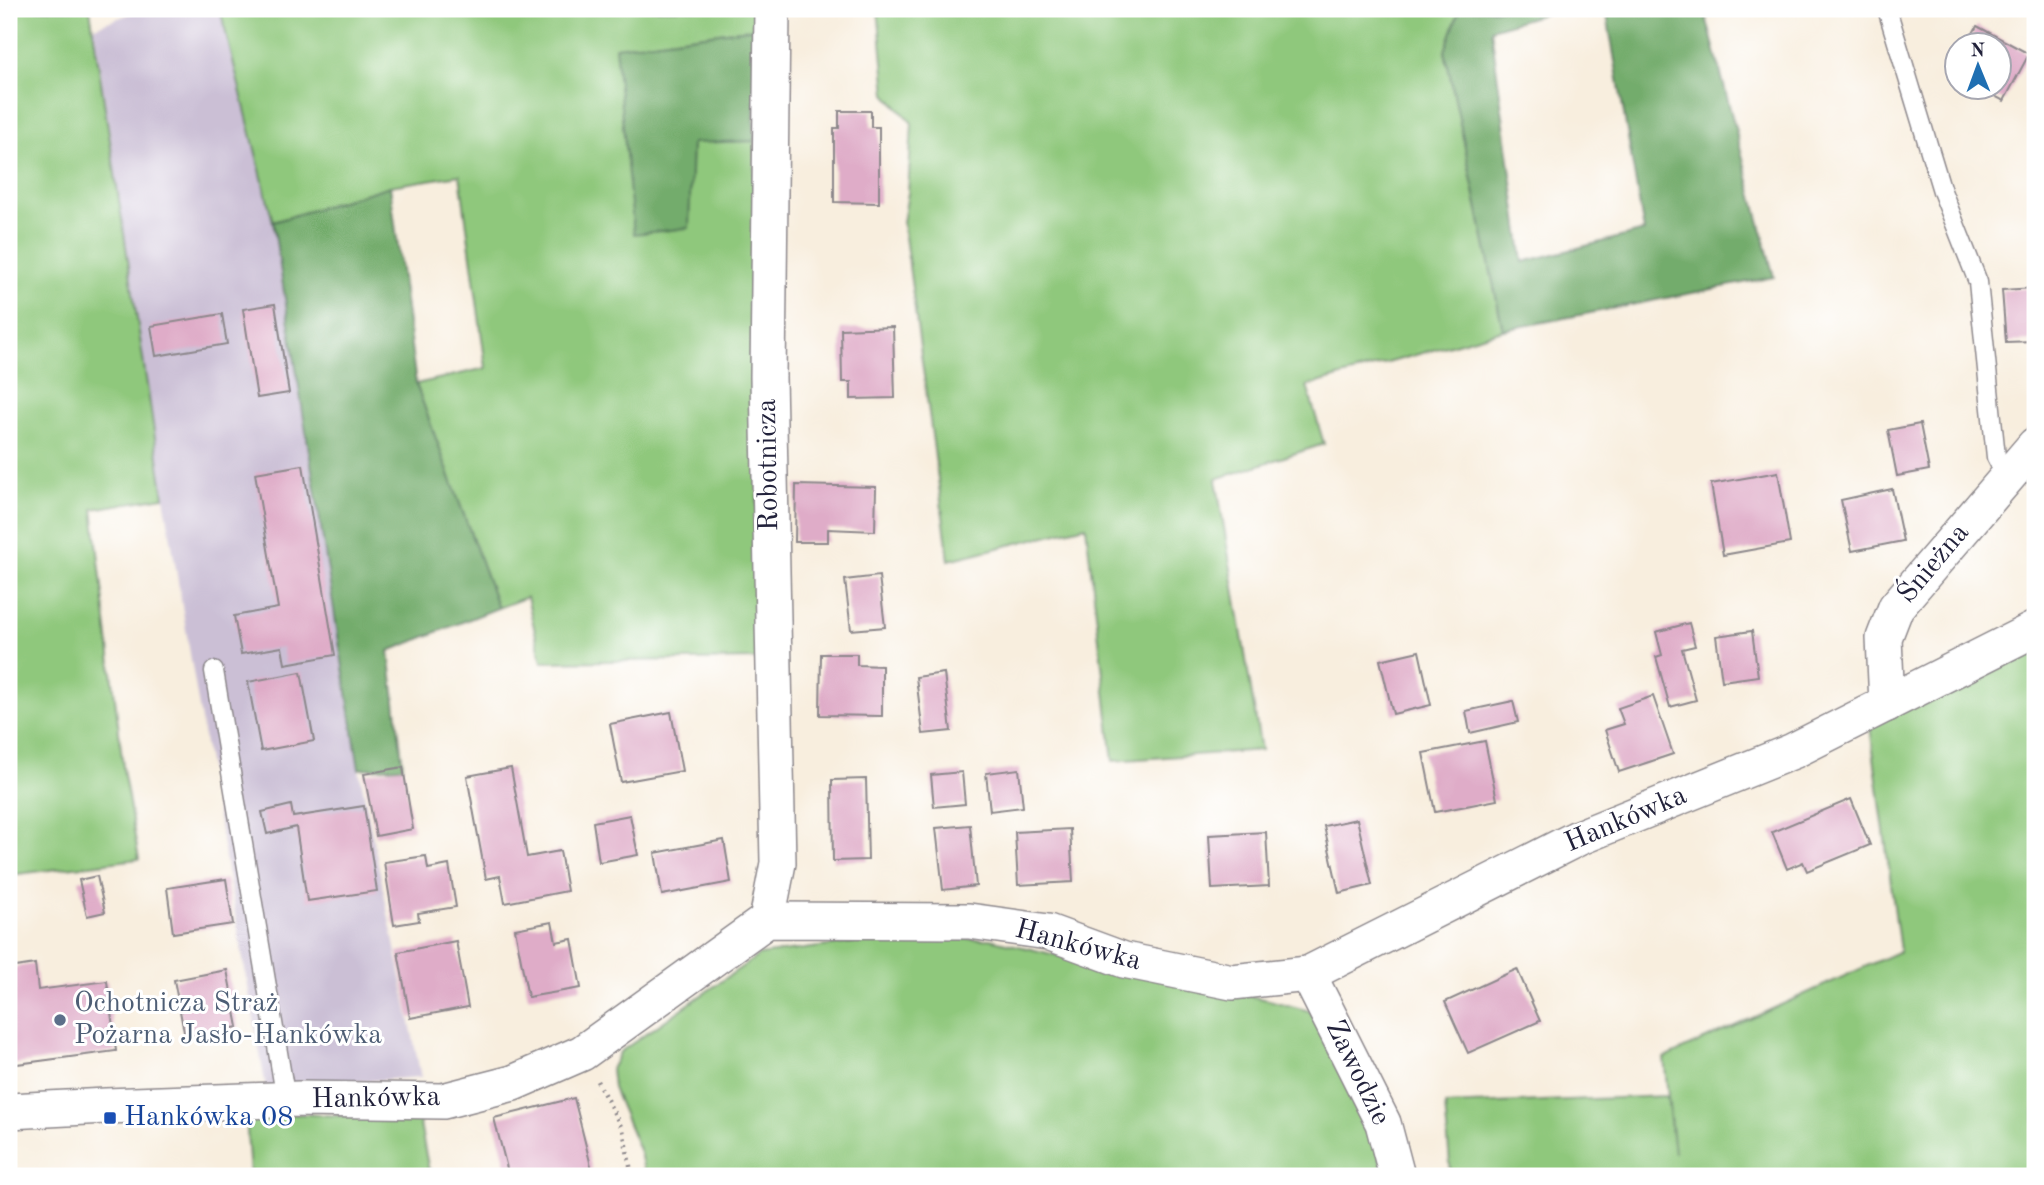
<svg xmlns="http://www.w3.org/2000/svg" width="2044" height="1185" viewBox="0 0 2044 1185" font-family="'Old Standard TT',serif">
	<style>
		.industrial { fill: #cbbfd5 }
		.green { fill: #8fc87c; stroke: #58755c; stroke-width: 2 }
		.forest { fill: #73ac6c; stroke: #4a6754; stroke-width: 2 }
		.building { fill: #dfacc8 }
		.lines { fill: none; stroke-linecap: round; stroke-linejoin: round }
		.service-casing { stroke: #8d888c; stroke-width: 21 }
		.minor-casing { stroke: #8d888c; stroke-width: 38 }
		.path { stroke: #8d888c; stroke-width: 4.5; stroke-dasharray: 2 5; stroke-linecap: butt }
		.service { stroke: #fff; stroke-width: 18 }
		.minor { stroke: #fff; stroke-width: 35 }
		.service-dot { fill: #5c6f8a; stroke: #fff; stroke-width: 2.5 }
		.transit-dot { fill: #1a4fb4; stroke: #fff; stroke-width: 2.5 }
		.labels { text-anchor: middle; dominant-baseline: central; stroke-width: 6; stroke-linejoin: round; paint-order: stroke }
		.street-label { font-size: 28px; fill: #22223b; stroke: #fff }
		.service-label { font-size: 28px; fill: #4e5e75; stroke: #fff; text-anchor: start }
		.transit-label { font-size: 28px; fill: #164399; stroke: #fff; text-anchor: start }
	</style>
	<rect width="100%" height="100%" fill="#fff"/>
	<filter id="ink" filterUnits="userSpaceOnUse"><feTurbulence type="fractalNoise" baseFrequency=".0143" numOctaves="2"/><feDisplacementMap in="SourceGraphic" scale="14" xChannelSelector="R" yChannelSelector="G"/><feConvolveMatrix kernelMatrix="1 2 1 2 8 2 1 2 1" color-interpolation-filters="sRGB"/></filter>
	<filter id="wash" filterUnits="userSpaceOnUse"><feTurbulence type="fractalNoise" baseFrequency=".00686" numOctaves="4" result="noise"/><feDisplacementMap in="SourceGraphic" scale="28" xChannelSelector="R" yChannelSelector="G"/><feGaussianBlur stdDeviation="1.57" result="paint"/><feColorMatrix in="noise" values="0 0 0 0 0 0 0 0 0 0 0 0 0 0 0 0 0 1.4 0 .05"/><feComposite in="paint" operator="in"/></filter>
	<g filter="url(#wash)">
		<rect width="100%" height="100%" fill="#f8eede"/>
		<!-- industrial -->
		<path class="industrial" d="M143 9H220L273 222 359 769 421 1077 266 1088 207 756 164 497 94 27Z"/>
		<!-- green -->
		<g class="green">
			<path d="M9 9H90L164 497 93 509 124 775 139 859 9 875Z"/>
			<path d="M220 9H756V28L616 47 688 228 692 142 754 141 759 659 542 662 527 597 498 608 416 384 486 368 460 175 390 186 273 222Z"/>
			<path d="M878 9H1460L1445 51 1503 330 1307 386 1324 444 1216 479 1261 750 1113 761 1086 526 949 560 903 222 908 193 912 123 886 94Z"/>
			<path d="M2035 644V1176H1451L1445 1105 1667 1096 1674 1153 1664 1058 1900 951 1870 727Z"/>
			<path d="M880 939H990L1093 964 1269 1000 1310 1011 1370 1121 1385 1176H645L640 1152 613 1088 611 1069 620 1052 759 955Z"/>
			<path d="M298 1114 419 1119 430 1176H250L246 1116Z"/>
		</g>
		<!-- forest -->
		<g class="forest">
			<path d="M1460 9H1561L1491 29 1523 262 1644 231 1606 9H1704L1774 277 1503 330 1445 51Z"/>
			<path d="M756 28 754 141 692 143 689 228 634 234 615 47Z"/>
			<path d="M390 186 416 384 498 608 389 651 403 767 359 769 273 222Z"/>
		</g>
		<g id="blocks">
			<!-- building -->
			<g class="building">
				<path d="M1977 26 2029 54 2004 101 1979 88H1998V46H1966Z"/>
				<path d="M839 111H871V127H879V203L834 202V128H839Z"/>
				<path d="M2035 288V341L2006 342 2002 290Z"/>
				<path d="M275 304 289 393 257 398 243 309Z"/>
				<path d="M222 314 227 344 156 356 151 326Z"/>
				<path d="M893 327 895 398 851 399V382H842L841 329Z"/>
				<path d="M1920 424 1929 470 1897 476 1888 430Z"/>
				<path d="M303 465 335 655 285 664 282 647 241 654 234 616 278 608 255 473Z"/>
				<path d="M1778 472 1790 543 1723 555 1711 484Z"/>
				<path d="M796 485 876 487 875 531 828 529V542H795Z"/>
				<path d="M1892 489 1903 541 1852 551 1841 500Z"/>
				<path d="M879 576 885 627 851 630 845 580Z"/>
				<path d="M1689 623 1695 646 1682 649 1696 700 1670 707 1656 657 1662 655 1656 632Z"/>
				<path d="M1752 631 1758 676 1722 681 1716 636Z"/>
				<path d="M1419 651 1431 705 1393 714 1380 660Z"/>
				<path d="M821 654H857V665L882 666V716L820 715Z"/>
				<path d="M301 672 314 741 261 751 248 682Z"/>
				<path d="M944 673 951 731 923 734 916 677Z"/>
				<path d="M1653 696 1673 754 1619 772 1605 730 1624 724 1618 708Z"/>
				<path d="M1513 701 1518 722 1470 733 1466 711Z"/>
				<path d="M671 712 682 771 621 782 610 724Z"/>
				<path d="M1485 741 1497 800 1435 812 1423 753Z"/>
				<path d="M403 767 413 829 376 836 364 774Z"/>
				<path d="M511 768 527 857 560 851 567 891 505 903 500 876 486 879 467 776Z"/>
				<path d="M1019 769 1023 807 990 811 986 773Z"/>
				<path d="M962 772 965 804 934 807 931 775Z"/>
				<path d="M866 779 868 860 833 861 832 780Z"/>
				<path d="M1851 799 1870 845 1807 871 1803 862 1787 869 1772 832Z"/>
				<path d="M291 805 293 817 364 806 377 891 307 901 296 827 267 834 262 812Z"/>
				<path d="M630 815 638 855 599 862 593 822Z"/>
				<path d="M1357 819 1372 885 1339 893 1324 826Z"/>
				<path d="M970 825 976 886 943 890 936 828Z"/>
				<path d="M1070 829 1073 882 1018 885 1015 832Z"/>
				<path d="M1266 832 1269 886 1212 889 1209 835Z"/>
				<path d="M724 840 731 882 662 895 655 853Z"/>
				<path d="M426 856 428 869 449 865 456 907 418 913 419 921 394 925 384 862Z"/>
				<path d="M97 876 105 912 87 916 79 880Z"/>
				<path d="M226 879 233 924 173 933 167 888Z"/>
				<path d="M552 922 556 942 572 939 581 988 528 997 515 929Z"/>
				<path d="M456 941 468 1007 410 1018 398 952Z"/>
				<path d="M35 964 38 990 107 981 116 1051 9 1065V968Z"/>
				<path d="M1517 969 1540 1021 1468 1053 1445 1002Z"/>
				<path d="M227 970 238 1027 185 1037 174 980Z"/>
				<path d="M574 1098 592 1170 564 1176H509L494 1118Z"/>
			</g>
		</g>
	</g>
	<g filter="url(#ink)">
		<use href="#blocks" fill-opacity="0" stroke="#8d888c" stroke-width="2"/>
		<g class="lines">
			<defs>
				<g id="service">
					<path d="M1887 9 1942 191 1978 282 1996 457 2007 478"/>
					<path d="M214 671 286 1100"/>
				</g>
				<g id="minor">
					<path d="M1887 704 1884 638 1896 607 2035 445"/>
					<path d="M767 920 778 863 768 377 772 9"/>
					<path d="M1308 974 1383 1123 1397 1176"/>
					<path d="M9 1111 106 1106 299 1099 443 1101 513 1083 582 1053 767 920 969 921 1048 932 1124 960 1232 982 1308 974 1578 838 1793 751 2035 629"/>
				</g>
			</defs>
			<!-- service casing -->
			<use href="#service" class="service-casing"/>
			<!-- minor casing -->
			<use href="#minor" class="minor-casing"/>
			<!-- path -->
			<path class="path" d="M597 1081 623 1130 632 1176"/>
			<!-- service -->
			<use href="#service" class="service"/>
			<!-- minor -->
			<use href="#minor" class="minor"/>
		</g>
	</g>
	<!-- markers -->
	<circle class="service-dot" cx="60" cy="1020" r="7"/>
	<rect class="transit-dot" x="103" y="1111" width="14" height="14" rx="3.5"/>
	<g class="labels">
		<!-- street labels -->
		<g class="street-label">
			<text transform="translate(769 465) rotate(-91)">Robotnicza</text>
			<text transform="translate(1934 564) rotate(-50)">Śnieżna</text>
			<text transform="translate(1626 820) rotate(-23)">Hankówka</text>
			<text transform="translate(1078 946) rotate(15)">Hankówka</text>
			<text transform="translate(1357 1073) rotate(64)">Zawodzie</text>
			<text transform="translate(376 1099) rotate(-1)">Hankówka</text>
		</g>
		<!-- service labels -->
		<g class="service-label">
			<text x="74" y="1004">Ochotnicza Straż<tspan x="74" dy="32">Pożarna Jasło-Hankówka</tspan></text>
		</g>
		<!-- transit labels -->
		<g class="transit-label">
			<text x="124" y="1118">Hankówka 08</text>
		</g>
	</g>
	<!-- margin -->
	<rect width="2044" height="1185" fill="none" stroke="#fff" stroke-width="35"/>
	<!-- north arrow -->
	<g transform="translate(1978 66) rotate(359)"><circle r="33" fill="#ffffff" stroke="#a7a7b1" stroke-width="2"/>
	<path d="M0-5L12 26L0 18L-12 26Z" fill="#1f6fb2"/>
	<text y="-10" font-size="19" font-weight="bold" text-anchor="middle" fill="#22223b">N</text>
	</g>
</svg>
